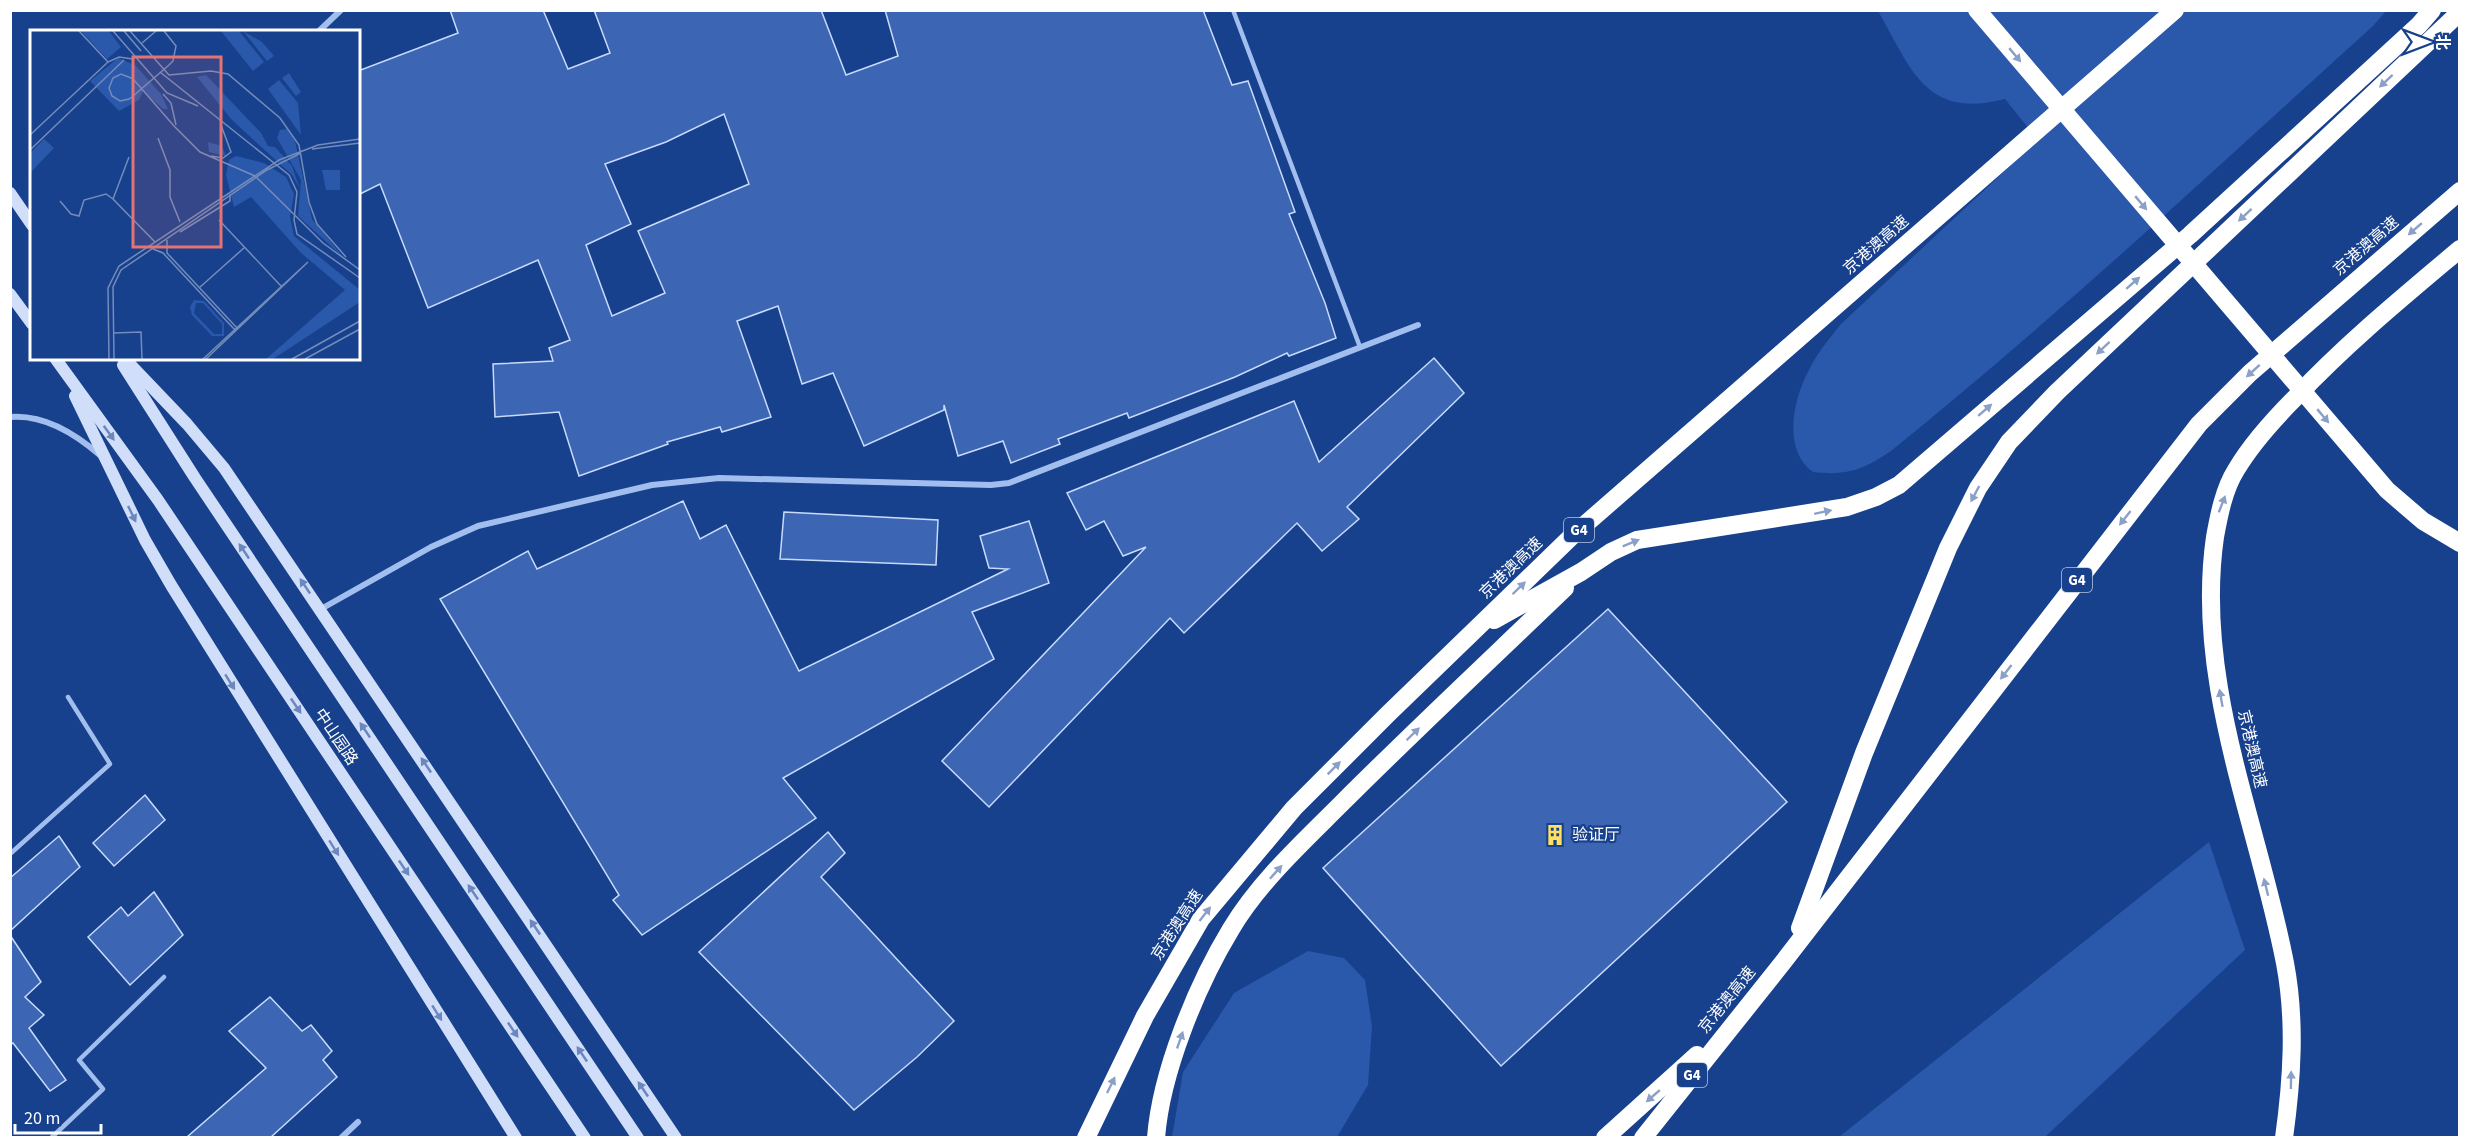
<svg xmlns="http://www.w3.org/2000/svg" width="2470" height="1148" viewBox="0 0 2470 1148" font-family="'Source Sans 3','Noto Sans SC',sans-serif">
	<style>
		.green { fill: #2a58ab }
		.building { fill: #3c66b3; stroke: #c8dbfb; stroke-width: 1.5; fill-rule: evenodd }
		.lines { fill: none; stroke-linecap: round; stroke-linejoin: round }
		.lane { stroke: #a2beef; stroke-width: 4.5 }
		.street { stroke: #a2beef; stroke-width: 6 }
		.secondary { stroke: #d0defa; stroke-width: 12 }
		.highway { stroke: #fff; stroke-width: 18 }
		.highway-bridge { stroke: #fff; stroke-width: 18 }
		.oneway { fill: #8ba0c6 }
		.oneway2 { fill: #6a87be }
		.labels { text-anchor: middle; dominant-baseline: central; stroke-width: 4.5; stroke-linejoin: round; paint-order: stroke }
		.shield { fill: #17408d; stroke: #b9c6dd; stroke-width: 1.5 }
		.shield-label { font-size: 15px; font-weight: bold; fill: #fff }
		.street-label { font-size: 16px; fill: #fff; stroke: #17408d }
		.poi-label { font-size: 16px; fill: #fff; stroke: #17408d; text-anchor: start }
		.inset-road { fill: none; stroke: #748cbb; stroke-width: 1.5 }
		.view { fill: #e47373; fill-opacity: 0.15; stroke: #e47373; stroke-width: 3 }
		.inset-edge { fill: none; stroke: #fff; stroke-width: 3 }
	</style>
	<rect width="100%" height="100%" fill="#17408d"/>
	<!-- green -->
	<g class="green">
		<path d="M1878 11H2386L2373 26C2214 170 2058 316 1891 451 1863 470 1847 476 1813 472 1782 450 1793 399 1809 370 1817 353 1829 339 1841 324L2038 140 2005 99C1925 120 1911 68 1878 11Z"/>
		<path d="M2209 842 2245 950 2045 1137H1839Z"/>
		<path d="M1308 951 1344 958 1365 980 1372 1026 1368 1085 1337 1137H1172L1183 1072 1234 993Z"/>
	</g>
	<!-- building -->
	<g class="building">
		<path d="M450 10H543L568 69 610 53 594 10H821L846 75 898 56 885 10H1203L1232 85 1248 81 1295 212 1289 214 1325 303 1336 338 1289 356 1287 353 1235 377 1129 418 1127 413 1058 439 1060 444 1011 463 1003 441 958 456 944 405V410L864 446 833 373 802 384 778 306 737 321 771 417 722 432 720 427 667 442 668 444 579 476 559 412 495 417 493 364 553 361 549 348 570 340 538 260 428 308 380 184 358 195V71L458 33ZM724 114 749 184 638 231 665 293 612 316 586 245 631 224 605 164 666 142Z"/>
		<path d="M1434 358 1464 393 1347 507 1359 519 1322 551 1297 523 1184 633 1170 618 989 807 942 761 1146 547 1123 556 1104 521 1086 530 1067 493 1294 401 1319 462Z"/>
		<path d="M683 501 700 539 726 525 799 671 1008 569 989 568 980 536 1029 521 1049 583 972 612 994 659 783 778 816 818 642 935 613 900 619 895 440 599 528 551 537 569Z"/>
		<path d="M784 512 938 520 936 565 780 559Z"/>
		<path d="M1608 609 1787 802 1501 1066 1323 868Z"/>
		<path d="M145 795 165 820 114 866 93 843Z"/>
		<path d="M828 832 845 853 821 877 954 1021 917 1057 854 1110 699 952Z"/>
		<path d="M59 836 80 867 10 931V878Z"/>
		<path d="M154 892 183 935 130 985 88 937 121 907 128 916Z"/>
		<path d="M10 935 41 982 25 997 44 1015 29 1028 66 1080 50 1091 13 1043 10 1045Z"/>
		<path d="M270 997 302 1031 311 1025 332 1051 323 1060 337 1077 271 1137H187L266 1068 229 1031Z"/>
	</g>
	<g class="lines">
		<!-- lane -->
		<g class="lane">
			<path d="M1233 10 1360 347"/>
			<path d="M10 854 110 764 68 697"/>
			<path d="M51 1138 103 1089 79 1060 164 977"/>
		</g>
		<!-- street -->
		<g class="street">
			<path d="M318 32 341 10"/>
			<path d="M10 417C44 414 77 435 101 456"/>
			<path d="M321 609 431 547 478 526 652 485 719 478 991 485 1009 483 1418 325"/>
			<path d="M341 1138 358 1122"/>
		</g>
		<!-- secondary -->
		<g class="secondary">
			<path d="M10 193 32 225"/>
			<path d="M10 294 32 324"/>
			<path d="M55 358 158 500 585 1138"/>
			<path d="M124 358 187 424 224 468 676 1138"/>
			<path d="M123 365 195 478 638 1138"/>
			<path d="M75 396 145 540 171 585 516 1138"/>
		</g>
		<!-- highway -->
		<g class="highway">
			<path d="M1494 620 1581 572 1611 552 1637 540 1847 507 1876 497 1899 485 2190 235 2419 25 2432 10"/>
			<path d="M1800 928 1864 753 1948 548 1978 488 2009 442 2057 392 2460 12"/>
			<path d="M1086 1138 1145 1016 1201 919 1294 808 1388 714 1573 535 2175 10"/>
			<path d="M1156 1138C1161 1072 1197 985 1231 929 1259 882 1303 842 1342 803 1415 730 1490 660 1565 588"/>
			<path d="M1605 1138 1697 1055"/>
			<path d="M1643 1138 1784 961 2199 424 2250 373 2460 191"/>
			<path d="M2284 1138C2292 1080 2296 1021 2285 963 2258 823 2194 682 2215 537 2219 515 2224 489 2236 470 2252 443 2274 419 2296 397 2347 343 2403 297 2460 249"/>
		</g>
		<!-- highway-bridge -->
		<path class="highway-bridge" d="M1977 10 2387 490 2423 521 2460 543"/>
	</g>
	<!-- one-way arrows -->
	<defs><path id="oneway-solid" d="M-6-.8H1V-3.2L6.5 0L1 3.2V.8H-6Z" transform="scale(1.5)"/></defs>
	<g class="oneway">
		<use href="#oneway-solid" transform="translate(2015 55) rotate(50)"/>
		<use href="#oneway-solid" transform="translate(2386 81) rotate(137)"/>
		<use href="#oneway-solid" transform="translate(2141 203) rotate(50)"/>
		<use href="#oneway-solid" transform="translate(2245 215) rotate(137)"/>
		<use href="#oneway-solid" transform="translate(2415 229) rotate(139)"/>
		<use href="#oneway-solid" transform="translate(2133 283) rotate(-41)"/>
		<use href="#oneway-solid" transform="translate(2103 348) rotate(137)"/>
		<use href="#oneway-solid" transform="translate(2253 371) rotate(138)"/>
		<use href="#oneway-solid" transform="translate(1985 410) rotate(-41)"/>
		<use href="#oneway-solid" transform="translate(2323 416) rotate(50)"/>
		<use href="#oneway-solid" transform="translate(1975 494) rotate(118)"/>
		<use href="#oneway-solid" transform="translate(2222 504) rotate(-69)"/>
		<use href="#oneway-solid" transform="translate(1823 512) rotate(-12)"/>
		<use href="#oneway-solid" transform="translate(2125 518) rotate(128)"/>
		<use href="#oneway-solid" transform="translate(1631 543) rotate(-22)"/>
		<use href="#oneway-solid" transform="translate(1519 588) rotate(-44)"/>
		<use href="#oneway-solid" transform="translate(2006 672) rotate(128)"/>
		<use href="#oneway-solid" transform="translate(2221 698) rotate(-100)"/>
		<use href="#oneway-solid" transform="translate(1413 734) rotate(-44)"/>
		<use href="#oneway-solid" transform="translate(1334 768) rotate(-45)"/>
		<use href="#oneway-solid" transform="translate(1276 872) rotate(-48)"/>
		<use href="#oneway-solid" transform="translate(2266 887) rotate(-104)"/>
		<use href="#oneway-solid" transform="translate(1205 914) rotate(-52)"/>
		<use href="#oneway-solid" transform="translate(1180 1040) rotate(-71)"/>
		<use href="#oneway-solid" transform="translate(2291 1080) rotate(-89)"/>
		<use href="#oneway-solid" transform="translate(1111 1085) rotate(-64)"/>
		<use href="#oneway-solid" transform="translate(1653 1096) rotate(139)"/>
	</g>
	<g class="oneway2">
		<use href="#oneway-solid" transform="translate(109 433) rotate(54)"/>
		<use href="#oneway-solid" transform="translate(132 514) rotate(64)"/>
		<use href="#oneway-solid" transform="translate(244 551) rotate(-124)"/>
		<use href="#oneway-solid" transform="translate(305 586) rotate(-124)"/>
		<use href="#oneway-solid" transform="translate(230 682) rotate(58)"/>
		<use href="#oneway-solid" transform="translate(296 706) rotate(56)"/>
		<use href="#oneway-solid" transform="translate(365 730) rotate(-124)"/>
		<use href="#oneway-solid" transform="translate(426 765) rotate(-124)"/>
		<use href="#oneway-solid" transform="translate(334 848) rotate(58)"/>
		<use href="#oneway-solid" transform="translate(404 868) rotate(56)"/>
		<use href="#oneway-solid" transform="translate(473 892) rotate(-124)"/>
		<use href="#oneway-solid" transform="translate(535 927) rotate(-124)"/>
		<use href="#oneway-solid" transform="translate(437 1013) rotate(58)"/>
		<use href="#oneway-solid" transform="translate(513 1030) rotate(56)"/>
		<use href="#oneway-solid" transform="translate(582 1054) rotate(-124)"/>
		<use href="#oneway-solid" transform="translate(643 1089) rotate(-124)"/>
	</g>
	<!-- icons -->
	<defs>
		<symbol id="building-bare" viewBox="-9 -9 18 18"><path d="M-4-6H4V6H1V3H-1V6H-4ZM-2.5-4.3h1.7v1.8h-1.7ZM.8-4.3h1.7v1.8H.8ZM-2.5-1h1.7V.8h-1.7ZM.8-1h1.7V.8H.8Z" fill="#ffe060" stroke="#17408d" stroke-width="2.5" paint-order="stroke"/></symbol>
	</defs>
	<g fill-rule="evenodd">
		<use href="#building-bare" x="1540" y="820" width="30" height="30"/>
	</g>
	<g class="labels">
		<!-- shield labels -->
		<g class="shield">
			<rect x="1564" y="518" width="30" height="24" rx="4.5"/>
			<rect x="2062" y="568" width="30" height="24" rx="4.5"/>
			<rect x="1677" y="1063" width="30" height="24" rx="4.5"/>
		</g>
		<g class="shield-label">
			<text x="1579" y="530">G4</text>
			<text x="2077" y="580">G4</text>
			<text x="1692" y="1075">G4</text>
		</g>
		<!-- street labels -->
		<g class="street-label">
			<text transform="translate(1876 245) rotate(-41)">京港澳高速</text>
			<text transform="translate(2366 246) rotate(-41)">京港澳高速</text>
			<text transform="translate(1511 568) rotate(-44)">京港澳高速</text>
			<text transform="translate(336 737) rotate(56)">中山园路</text>
			<text transform="translate(2252 749) rotate(77)">京港澳高速</text>
			<text transform="translate(1177 925) rotate(-57)">京港澳高速</text>
			<text transform="translate(1727 1000) rotate(-51)">京港澳高速</text>
		</g>
		<!-- poi labels -->
		<g class="poi-label">
			<text x="1572" y="835">验证厅</text>
		</g>
	</g>
	<!-- overview -->
	<g transform="translate(30 30)">
		<rect width="330" height="330" fill="#17408d"/>
		<path d="M51 1H79L91 17 77 29ZM191 1H209L234 32 223 41ZM213 1 232 12 244 26 237 31ZM88 28 105 35 131 64 138 79H133L113 61 109 70 89 81 60 51ZM259 43 271 62 266 66 252 48ZM176 45 231 103 238 116 245 117 262 136 270 159 262 145 202 90 167 47ZM249 50 268 73 271 105 238 59ZM257 99 265 111 282 189 314 228 268 186 271 150 247 108 250 100ZM14 109 24 118 0 143V123ZM178 112 192 116 196 126 179 122ZM206 126 234 133 256 147 264 164 260 187 264 206 330 260V272L243 329H236L315 260 271 223 221 167 204 177 196 145 199 130ZM292 140H310V160H296ZM164 270 174 271 194 293V306H182L162 285 160 277ZM166 273H173L192 294V304H184L164 283Z" fill="#2a58ab" fill-rule="evenodd"/>
		<path class="inset-road" d="M83 1 137 63 168 76M94 1 111 21M100 1 139 45 181 41 198 44 250 88 269 115 279 172 287 194 316 227M134 1 146 16 143 31 139 35 102 67 99 69 90 71 82 66 79 58 83 48 91 44 101 48 104 50 144 96 170 122 225 146 293 213 330 240M112 13 126 1M78 32 89 27 103 29M130 42 259 145 267 162 264 190 267 204 330 248M133 64 141 73 146 95M0 105 78 32 49 1M128 108 140 140V167L150 192M282 119 330 113M0 120 94 30M181 126 193 128 201 122 191 95M99 127 83 169 125 212M30 171 41 184 49 186 54 170 76 164 83 169M189 190 251 256M150 202 200 171V164M137 210V223L207 298M123 219 133 223 205 300M169 258 215 217M83 303 111 302 112 329M79 329 78 258 89 236 249 130 288 115 330 109M84 329 83 257 91 240 237 140 271 123M173 329 278 232 176 329M262 329 330 291M275 329 330 299"/>
		<path class="view" d="M103 27H191V217H103Z"/>
		<rect width="330" height="330" class="inset-edge"/>
	</g>
	<!-- border -->
	<rect width="2470" height="1148" fill="none" stroke="#ffffff" stroke-width="24"/>
	<!-- north arrow -->
	<g transform="translate(2428 42) rotate(90)" stroke="#17408d" stroke-width="4.5" paint-order="stroke">
	<path d="M0-4.5L10 22L0 15L-10 22Z" fill="#ffffff"/>
	<text y="-9" font-size="16" font-weight="bold" text-anchor="middle" fill="#ffffff">北</text>
	</g>
	<!-- scale -->
	<path d="M15 1124v9h86v-9" fill="none" stroke="#ffffff" stroke-width="3"/>
	<text x="24" y="1124" font-size="18" fill="#ffffff" stroke="#17408d" stroke-width="4.5" paint-order="stroke">20 m</text>
</svg>
